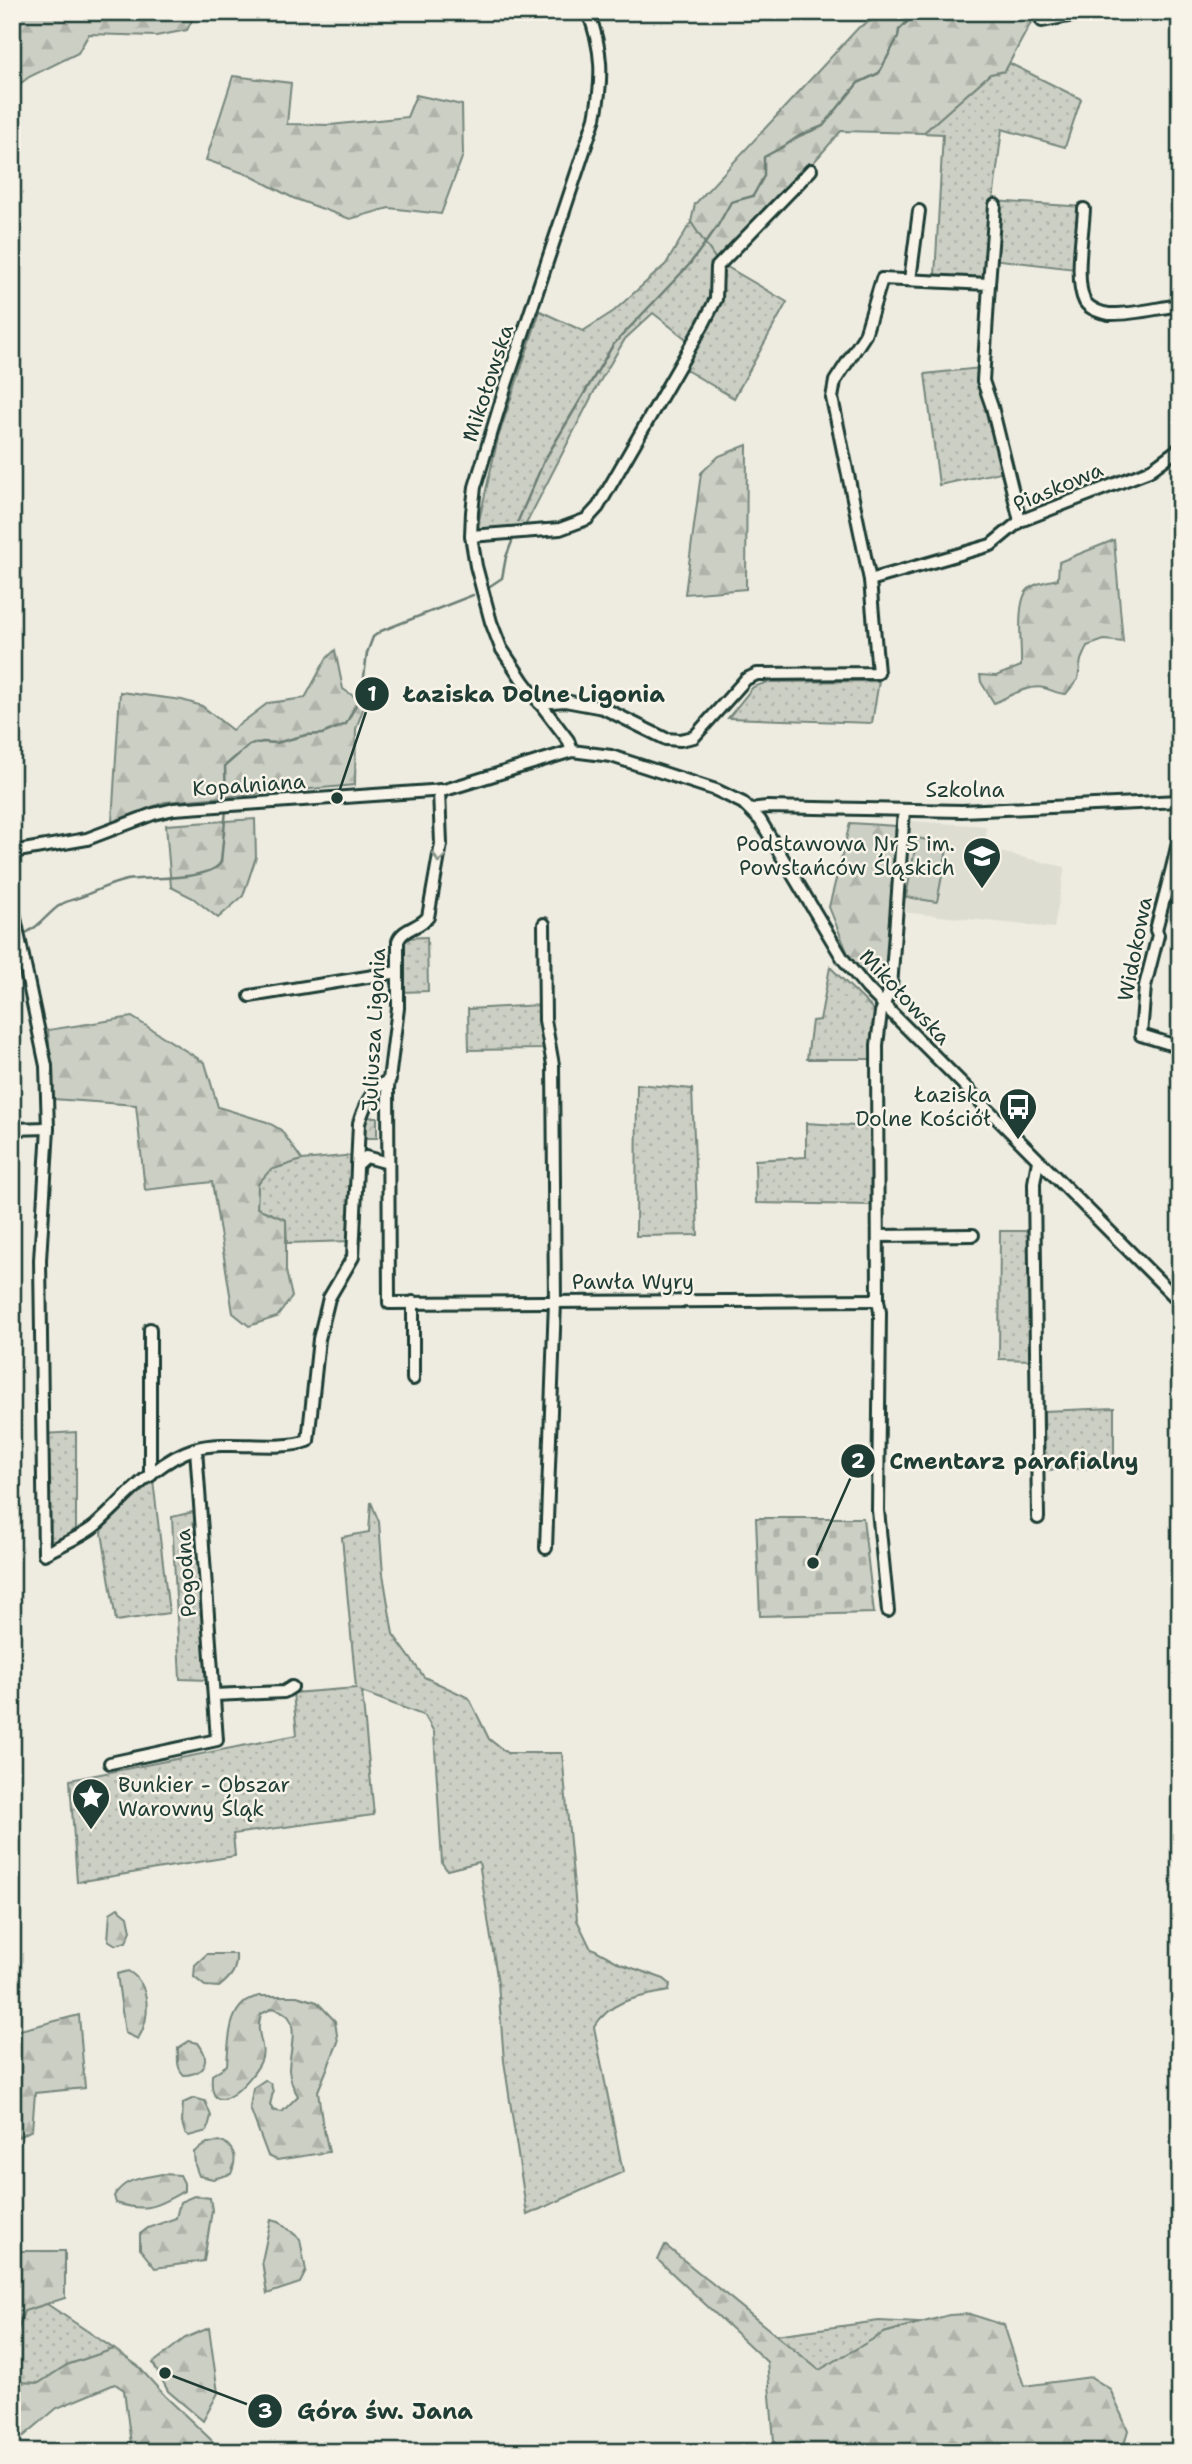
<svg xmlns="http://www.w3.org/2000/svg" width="1192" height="2464" viewBox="0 0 1192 2464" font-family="'Shantell Sans',sans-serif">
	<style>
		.built { fill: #ddddd2 }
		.grass { fill: url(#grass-dots); stroke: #76867c; stroke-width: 2 }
		.forest { fill: url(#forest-firs); stroke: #76867c; stroke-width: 2 }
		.cemetery { fill: url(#cemetery-stones); stroke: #76867c; stroke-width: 2 }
		.park { fill: url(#park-crowns); stroke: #76867c; stroke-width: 2 }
		.garden { fill: #cccfc4; stroke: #76867c; stroke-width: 2 }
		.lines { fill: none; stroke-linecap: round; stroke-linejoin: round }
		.stream { stroke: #6c7e74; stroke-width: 2.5 }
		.minor-casing { stroke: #1f3d34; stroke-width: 16 }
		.minor { stroke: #f7f3e8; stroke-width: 10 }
		.oneway { stroke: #8b988e }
		.labels { text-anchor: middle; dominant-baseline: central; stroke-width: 5; stroke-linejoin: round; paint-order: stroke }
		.street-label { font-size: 21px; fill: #1f3d34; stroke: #f7f3e8 }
		.poi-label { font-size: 21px; fill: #1f3d34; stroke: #f7f3e8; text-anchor: end }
		.leader { fill: none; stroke: #1f3d34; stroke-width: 2.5 }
		.callout-dot { fill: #1f3d34; stroke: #f7f3e8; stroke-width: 2.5 }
		.mark-label { font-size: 21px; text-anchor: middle; font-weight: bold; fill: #fff }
		.callout-label { font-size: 23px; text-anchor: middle; font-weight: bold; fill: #1f3d34; stroke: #f7f3e8; stroke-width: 5; stroke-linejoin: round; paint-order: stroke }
	</style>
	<defs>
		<pattern id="grass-dots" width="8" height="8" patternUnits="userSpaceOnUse" patternTransform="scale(1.75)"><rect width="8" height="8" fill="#cccfc4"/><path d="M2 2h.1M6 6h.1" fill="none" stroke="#afb3a9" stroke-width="1.8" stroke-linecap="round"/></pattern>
		<pattern id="forest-firs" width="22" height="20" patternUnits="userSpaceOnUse" patternTransform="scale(1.75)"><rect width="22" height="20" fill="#cccfc4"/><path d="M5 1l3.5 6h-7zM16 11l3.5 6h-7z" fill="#afb3a9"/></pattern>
		<pattern id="cemetery-stones" width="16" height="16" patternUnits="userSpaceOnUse" patternTransform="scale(1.75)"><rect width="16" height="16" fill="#cccfc4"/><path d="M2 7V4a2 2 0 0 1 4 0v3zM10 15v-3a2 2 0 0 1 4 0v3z" fill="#afb3a9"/></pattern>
		<pattern id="park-crowns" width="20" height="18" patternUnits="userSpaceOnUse" patternTransform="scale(1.75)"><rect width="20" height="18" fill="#cccfc4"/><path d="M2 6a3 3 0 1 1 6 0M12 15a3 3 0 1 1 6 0" fill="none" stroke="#afb3a9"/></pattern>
	</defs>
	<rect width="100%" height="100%" fill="#eeece1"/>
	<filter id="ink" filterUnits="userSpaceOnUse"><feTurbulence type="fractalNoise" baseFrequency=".0143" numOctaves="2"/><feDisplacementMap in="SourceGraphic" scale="14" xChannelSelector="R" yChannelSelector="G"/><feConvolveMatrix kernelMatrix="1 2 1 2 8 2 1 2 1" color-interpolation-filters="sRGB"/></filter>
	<g filter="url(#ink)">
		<!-- built -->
		<path class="built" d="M910 821 986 826V849L1065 867 1054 928 901 912Z"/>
		<!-- grass -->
		<g class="grass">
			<path d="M1009 63 1081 99 1065 147 1002 129 993 201 1086 207 1083 270 992 259 990 277 935 276 943 134 923 133 990 74 1005 71Z"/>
			<path d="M691 222 717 261 787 302 734 398 686 370 690 342 653 313 625 339 596 388 525 526 477 529 498 438 540 311 583 331 614 311 666 264Z"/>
			<path d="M980 368 1005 471 939 485 925 374Z"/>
			<path d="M879 681 872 723 728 718 753 687 768 682Z"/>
			<path d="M427 937 428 991 402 992 401 945 404 938Z"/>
			<path d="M830 967 875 1011 871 1059H807L812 1021 820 1020Z"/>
			<path d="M540 1005 545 1049 469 1050 468 1009Z"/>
			<path d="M637 1084 692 1089 698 1235 636 1236Z"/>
			<path d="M806 1123 871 1127V1205L756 1203 755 1160 806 1157Z"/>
			<path d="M354 1155 352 1241 287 1243 286 1220 257 1208 258 1183 270 1170 302 1160Z"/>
			<path d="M1000 1231H1029L1032 1360 999 1359Z"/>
			<path d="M1114 1408V1467L1045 1470 1044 1411Z"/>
			<path d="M76 1432V1533L48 1549 44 1434Z"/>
			<path d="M153 1480 169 1613 116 1621 101 1526 123 1501Z"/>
			<path d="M371 1502 379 1522 383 1574 393 1634 424 1677 469 1698 489 1739 507 1753H562L577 1920 590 1947 621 1964 664 1979 670 1984 669 1991C638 1997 612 1999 594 2027L623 2172 527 2215 504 2061 498 1983 479 1862 447 1870 442 1863 434 1732 425 1716 362 1692 374 1815 233 1834 235 1856 77 1882 70 1780 297 1735 293 1693 356 1688 342 1537 369 1532Z"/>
			<path d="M197 1511 209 1680 180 1679 172 1517Z"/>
			<path d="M47 2304 114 2349 67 2365 39 2383 12 2382V2346L24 2311Z"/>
			<path d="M879 2321 919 2323 884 2333 819 2371 775 2335Z"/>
		</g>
		<!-- forest -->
		<g class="forest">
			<path d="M12 12H196L187 30 156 36 89 34 78 53 29 77 12 90Z"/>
			<path d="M888 12H1057L1035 15 1005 71 990 74 923 133 841 131 724 265 717 261 691 222 695 204 859 27Z"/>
			<path d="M233 76 291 83 287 124 330 125 407 117 416 95 462 105 463 155 441 214 389 208 350 219 293 198 249 175 206 160Z"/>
			<path d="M747 445 746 589 685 594 701 473 719 456Z"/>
			<path d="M1114 540 1123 642 1104 640 1087 646 1081 660 1078 679 1066 694C1057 694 1052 690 1044 688 1029 684 1008 697 994 703L981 682 980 675 996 676 1021 666C1022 646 1016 609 1026 592 1032 583 1049 581 1058 579L1059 562Z"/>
			<path d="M335 650 343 689 365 704 356 729 355 785 165 802 112 822 120 692 182 700 202 706 232 730 268 703 305 698 326 659Z"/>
			<path d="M255 819 256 857 243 896 218 918 193 898 171 887 166 825Z"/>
			<path d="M850 823 896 826 886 992H879L848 954 829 907Z"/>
			<path d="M132 1017 205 1063 218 1107 267 1122 281 1130 302 1160 270 1170 258 1184 257 1208 286 1220V1271L292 1297 277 1317 249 1326 233 1313 212 1182 145 1190 136 1105 53 1099 48 1030Z"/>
			<path d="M118 1908 128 1916 131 1931 126 1942 116 1945 108 1940 110 1913Z"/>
			<path d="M207 1954H236C237 1971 231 1977 219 1987L205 1986 194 1977 195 1965Z"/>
			<path d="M128 1971C151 1984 151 2018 138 2039L125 2033 117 1974Z"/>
			<path d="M259 1996H297L317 2002 335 2021 338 2042 318 2091 322 2121 329 2152 277 2160 268 2156 250 2108 253 2088 265 2080 271 2084 273 2092 270 2105 273 2110 282 2112 298 2096C293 2088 290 2081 289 2070 289 2055 298 2029 288 2016 284 2012 279 2010 273 2008L261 2014C260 2019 258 2025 259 2030 260 2041 266 2052 260 2063 251 2081 208 2127 212 2075L227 2065C229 2040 227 2003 259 1996Z"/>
			<path d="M79 2015 85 2088 35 2093 32 2130 18 2137 12 2104V2032Z"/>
			<path d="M189 2041 198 2043C211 2059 206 2074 184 2075 176 2068 178 2058 178 2048Z"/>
			<path d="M194 2098 205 2101 211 2116 207 2131 189 2136 185 2133 182 2123 183 2103Z"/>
			<path d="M224 2142C236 2151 237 2159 231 2174L213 2179 199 2176 195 2165 194 2152 207 2143Z"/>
			<path d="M162 2174 180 2175 184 2183V2191C156 2206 148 2213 116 2203L114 2196C125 2178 142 2178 162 2174Z"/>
			<path d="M194 2196 210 2198 212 2210 204 2261 155 2268 140 2249V2234L148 2228 176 2218 180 2202Z"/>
			<path d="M271 2219 279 2221 300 2239 306 2271 300 2283 267 2294 262 2261Z"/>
			<path d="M665 2245 819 2370 884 2333 949 2315 970 2314 1004 2325 1024 2386 1091 2377 1110 2389 1128 2430 1122 2452H775L767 2362 658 2260Z"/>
			<path d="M12 2251H65V2298L24 2311 12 2346Z"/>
			<path d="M209 2328 218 2393 203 2421 168 2391 153 2363 185 2338Z"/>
			<path d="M114 2349 138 2366 165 2396 224 2452H132L124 2390 115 2384 57 2408 12 2446V2382L39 2383 67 2365Z"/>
		</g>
		<!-- cemetery -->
		<path class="cemetery" d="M756 1518H863L874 1613 760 1616Z"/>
		<!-- park -->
		<rect class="park" x="363" y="1117" width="14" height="21"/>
		<!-- garden -->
		<path class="garden" d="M917 838 948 844 937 902 906 897Z"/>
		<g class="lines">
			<!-- stream -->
			<g class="stream">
				<path d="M518 521 544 461 613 345 689 265 717 227 731 202 753 196 764 176V157L786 145 799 136 823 126 858 83 879 73 898 37 899 30 908 21 910 12"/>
				<path d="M490 586 502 578 506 557 513 539"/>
				<path d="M226 803 225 766 249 745 263 742 276 743 306 735 322 734 346 724 362 693 367 653 373 637 381 631 473 595"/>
				<path d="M21 935C38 929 46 915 60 905 68 900 77 899 86 895 100 889 112 883 127 880 148 877 211 881 221 862L226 810"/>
			</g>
			<defs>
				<g id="minor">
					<path d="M1042 21 1091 12"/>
					<path d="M1084 209C1083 233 1074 281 1085 302 1090 309 1101 313 1109 314 1132 315 1157 308 1180 305"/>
					<path d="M910 280 919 211"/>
					<path d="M989 284 995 205"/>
					<path d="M471 536 560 529 587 519 598 507 704 323 716 299 717 267 811 170"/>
					<path d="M870 580 991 545 1020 521 1149 471 1180 448"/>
					<path d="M539 703 565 701 603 708 666 739 680 740 694 737 746 679 757 674 878 673 870 580 832 398 835 381 865 335 882 279 989 284 983 381 992 407 1020 521"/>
					<path d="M572 751 568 740 523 681 501 648 491 622 476 566 471 536 472 512 475 487 506 385 595 118C603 78 603 50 588 12"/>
					<path d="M439 790 441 844 428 917C419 928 403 928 398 941V1008L388 1088 389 1303 878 1300"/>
					<path d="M752 811 758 808 767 807 962 811 1180 801"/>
					<path d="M1180 832C1174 865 1164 897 1156 930L1158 935 1145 986 1141 1035 1180 1047"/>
					<path d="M12 852 87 839 153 814 174 809 445 790 572 751 611 756 716 790 743 803 760 820 843 959 867 988 1180 1302"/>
					<path d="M12 904 46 1066 48 1128 40 1260 44 1554C60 1545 82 1537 96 1525 125 1499 156 1461 194 1449 227 1439 277 1452 308 1441L319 1339 329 1298 353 1257 359 1123C365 1104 372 1089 390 1079"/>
					<path d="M544 924 545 1020 553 1065 555 1302 546 1548"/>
					<path d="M250 996 398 972"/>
					<path d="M12 1129 48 1128"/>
					<path d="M357 1165 366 1157 388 1163"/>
					<path d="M878 1236 973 1235"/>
					<path d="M413 1302V1379"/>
					<path d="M150 1329V1476"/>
					<path d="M1038 1518 1034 1183 1038 1161"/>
					<path d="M888 1611 878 1510 880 1312 878 1300 877 1045 881 1012 891 987 904 810"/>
					<path d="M214 1695 284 1692 292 1687"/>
					<path d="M110 1763 217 1740 196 1449"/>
				</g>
			</defs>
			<!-- minor casing -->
			<use href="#minor" class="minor-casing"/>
			<!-- minor -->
			<use href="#minor" class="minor"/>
		</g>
		<!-- one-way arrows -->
		<defs><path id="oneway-chevron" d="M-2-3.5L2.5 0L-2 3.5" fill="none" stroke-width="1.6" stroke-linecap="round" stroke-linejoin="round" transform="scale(1.75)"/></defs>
		<use class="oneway" href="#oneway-chevron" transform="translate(439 858) rotate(98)"/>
	</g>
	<!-- icons -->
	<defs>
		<symbol id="school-pin" viewBox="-11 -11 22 30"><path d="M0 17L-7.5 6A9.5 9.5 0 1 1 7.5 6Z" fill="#1f3d34" stroke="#f7f3e8"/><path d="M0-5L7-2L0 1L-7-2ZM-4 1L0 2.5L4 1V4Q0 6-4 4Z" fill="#fff"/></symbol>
		<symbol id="bus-pin" viewBox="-11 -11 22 30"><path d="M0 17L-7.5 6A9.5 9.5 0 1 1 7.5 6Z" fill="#1f3d34" stroke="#f7f3e8"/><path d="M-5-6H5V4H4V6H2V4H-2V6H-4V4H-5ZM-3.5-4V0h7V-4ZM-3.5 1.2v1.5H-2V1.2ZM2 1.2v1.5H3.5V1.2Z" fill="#fff"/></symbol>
		<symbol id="sight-pin" viewBox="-11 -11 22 30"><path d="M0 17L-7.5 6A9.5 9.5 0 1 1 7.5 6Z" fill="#1f3d34" stroke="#f7f3e8"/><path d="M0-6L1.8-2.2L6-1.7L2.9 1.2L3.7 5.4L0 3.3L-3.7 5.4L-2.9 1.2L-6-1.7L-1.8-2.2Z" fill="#fff"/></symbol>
	</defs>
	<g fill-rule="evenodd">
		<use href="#school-pin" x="960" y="834" width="44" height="60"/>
		<use href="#bus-pin" x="996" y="1085" width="44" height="60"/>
		<use href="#sight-pin" x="69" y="1775" width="44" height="60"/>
	</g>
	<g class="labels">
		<!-- street labels -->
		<g class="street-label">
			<text transform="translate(488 383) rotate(-72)">Mikołowska</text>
			<text transform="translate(1058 487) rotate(-23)">Piaskowa</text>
			<text transform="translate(249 785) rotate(-4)">Kopalniana</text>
			<text x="965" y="790">Szkolna</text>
			<text transform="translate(1135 949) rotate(-79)">Widokowa</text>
			<text transform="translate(905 997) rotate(47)">Mikołowska</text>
			<text transform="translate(374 1030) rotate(-87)">Juliusza Ligonia</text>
			<text x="633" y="1282">Pawła Wyry</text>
			<text transform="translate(186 1573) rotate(-94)">Pogodna</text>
		</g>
		<!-- poi labels -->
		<g class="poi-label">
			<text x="955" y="844">Podstawowa Nr 5 im.<tspan x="955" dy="24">Powstańców Śląskich</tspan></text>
			<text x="991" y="1095">Łaziska<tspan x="991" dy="24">Dolne Kościół</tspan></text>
			<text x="118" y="1785" text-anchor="start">Bunkier - Obszar<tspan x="118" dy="24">Warowny Śląk</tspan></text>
		</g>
	</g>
	<!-- callouts -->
	<path class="leader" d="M337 798L372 694M813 1563L858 1461M165 2373L265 2411"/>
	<g class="callout-dot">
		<circle cx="337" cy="798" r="7"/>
		<circle cx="813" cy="1563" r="7"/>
		<circle cx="165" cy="2373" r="7"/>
		<circle cx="372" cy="694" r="18"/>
		<circle cx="858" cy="1461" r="18"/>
		<circle cx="265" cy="2411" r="18"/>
	</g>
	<g class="mark-label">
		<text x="372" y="701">1</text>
		<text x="858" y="1468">2</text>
		<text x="265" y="2418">3</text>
	</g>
	<g class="callout-label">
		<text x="534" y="702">Łaziska Dolne Ligonia</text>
		<text x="1014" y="1469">Cmentarz parafialny</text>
		<text x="385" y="2419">Góra św. Jana</text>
	</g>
	<!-- margin -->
	<rect width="1192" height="2464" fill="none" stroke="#f7f3e8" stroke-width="42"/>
	<rect x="21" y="21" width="1150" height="2422" fill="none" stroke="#1f3d34" stroke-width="2.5" filter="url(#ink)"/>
</svg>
